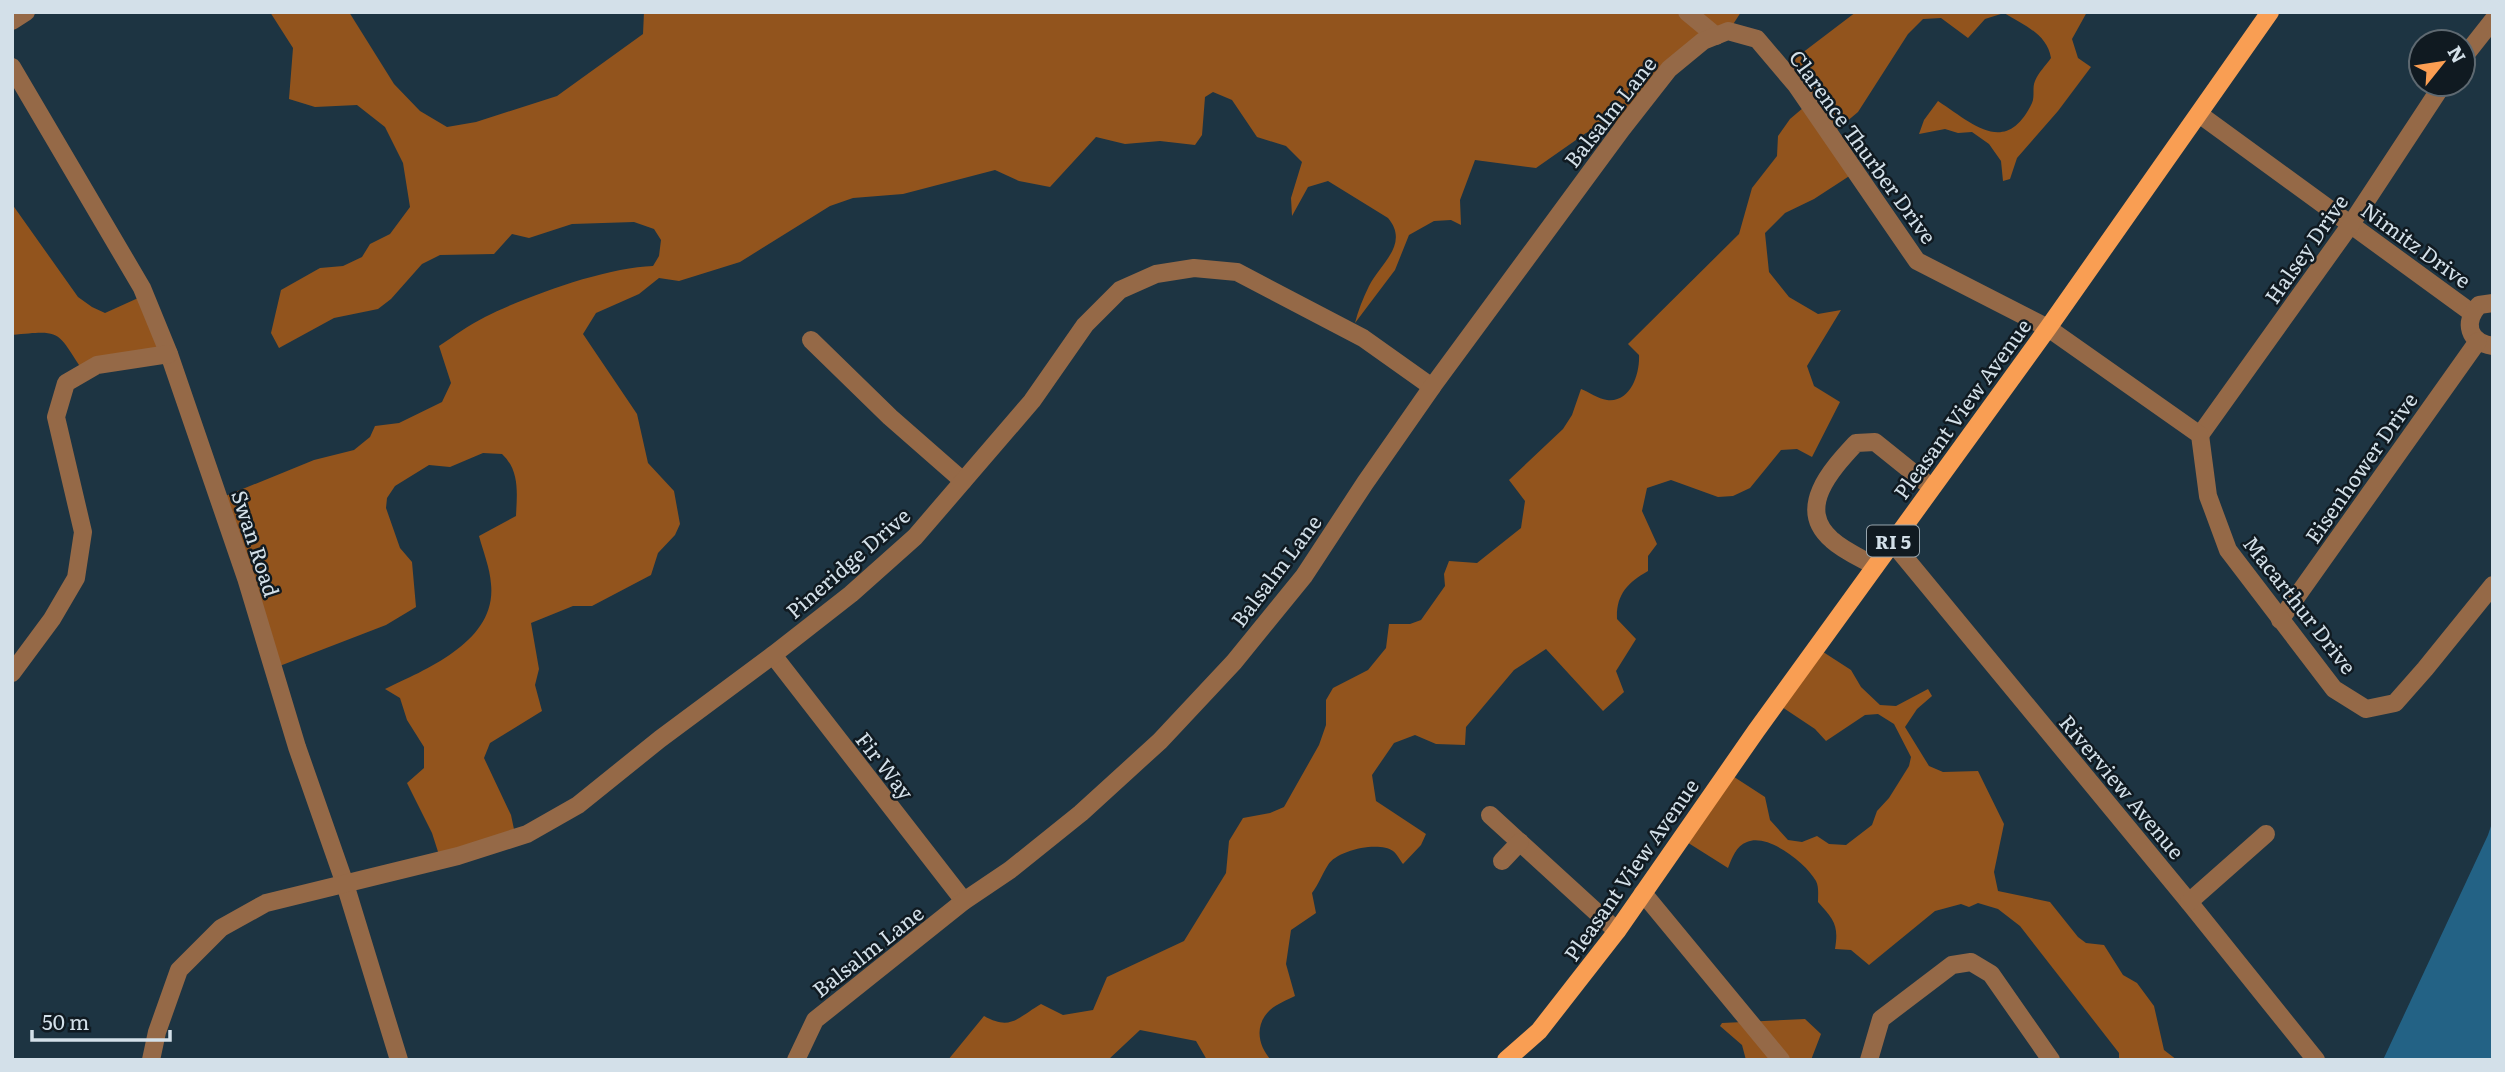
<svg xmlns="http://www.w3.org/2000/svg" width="2505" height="1072" viewBox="0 0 2505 1072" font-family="Literata,serif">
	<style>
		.forest { fill: #92541d }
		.water { fill: #236285 }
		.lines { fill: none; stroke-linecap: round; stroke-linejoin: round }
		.minor { stroke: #956947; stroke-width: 18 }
		.major { stroke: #f99e53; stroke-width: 18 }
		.labels { text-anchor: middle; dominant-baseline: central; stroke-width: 5; stroke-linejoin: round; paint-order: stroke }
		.shield { fill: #101a21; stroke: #98a5ad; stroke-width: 2 }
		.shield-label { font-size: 19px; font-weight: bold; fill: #d3e0e9 }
		.street-label { font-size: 21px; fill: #d3e0e9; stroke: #101a21 }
	</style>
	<rect width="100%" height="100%" fill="#1d3442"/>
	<!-- forest -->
	<g class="forest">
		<path d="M270 12H349L394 84 420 111 447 127 476 122 557 96 643 34 644 12H1741L1732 26 1697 47 1626 119 1586 133 1536 168 1475 160 1460 200 1461 225 1451 220 1434 221 1409 235 1395 270 1355 323C1358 311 1363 298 1369 286 1380 264 1410 244 1388 218L1328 181 1308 187 1292 216 1291 198 1302 162 1286 146 1257 137 1232 100 1213 92 1205 97 1202 135 1195 145 1160 141 1125 144 1096 137 1050 187 1019 181 995 170 903 194 853 198 830 206 740 262 679 281 659 278 639 294 596 313 583 334 637 414 648 463 674 491 680 524 675 535 658 553 651 575 592 606H573L531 623 539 669 535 685 542 711 490 743 484 758 511 815 515 834 440 858 432 833 407 783 424 768V747L407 720 400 698 385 689C427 669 497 641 491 584 490 568 483 551 479 536L516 516C517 493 520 471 502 454L483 453 450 467 429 465 395 486 387 498 386 508 400 548 412 562 416 607 386 625 277 667 223 497 314 460 354 450 370 437 375 426 399 423 442 402 451 383 439 346C454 336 469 325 485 317 527 296 607 267 653 266L659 256 661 240 654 229 634 222 572 224 529 238 512 234 494 254 440 255 422 264 391 299 378 309 334 318 279 348 271 333 281 290 320 268 343 266 362 257 370 244 390 234 410 207 403 163 385 127 357 105 315 107 289 99 293 48Z"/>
		<path d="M1856 12H2087L2072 39 2078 58 2091 67 2058 111 2017 158 2010 179 2003 181 2001 161 1989 144 1972 132 1958 133 1945 129 1919 134 1924 120 1938 101C1973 124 2006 157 2032 103 2035 96 2032 87 2035 81 2038 73 2046 65 2051 58 2047 34 2024 25 2004 13L1985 19 1968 38 1941 18 1923 19 1908 34 1858 112 1833 133 1854 173 1814 199 1785 213 1765 233 1769 272 1789 297 1818 314 1841 310 1807 366 1814 386 1840 402 1812 457 1797 449 1781 450 1750 488 1733 496 1718 497 1671 480 1647 488 1642 511 1657 544 1648 556V571C1627 583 1616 595 1617 619L1636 639 1616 671 1624 692 1603 711 1546 649 1514 670 1466 727 1465 745 1436 744 1415 735 1394 743 1372 775 1376 801 1426 834 1421 845 1403 864C1400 860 1397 854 1393 851 1379 841 1337 850 1328 865 1322 874 1319 884 1312 893L1316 913 1291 930 1286 964 1295 996C1287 1000 1277 1004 1270 1010 1254 1025 1258 1046 1271 1060H1207L1196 1041 1140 1030 1108 1060H948L984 1016C1011 1031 1017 1018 1041 1004L1063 1015 1093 1010 1107 977 1184 941 1226 873 1229 841 1243 818 1270 813 1284 807 1319 745 1326 725V700L1333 688 1368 670 1386 648 1389 624H1410L1421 620 1445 586 1444 574 1449 561 1477 563 1521 528 1525 501 1509 480 1563 429 1572 415 1581 389C1589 392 1598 399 1607 400 1631 403 1640 373 1639 355L1628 344 1739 234 1752 188 1777 156 1778 136 1790 119 1810 102 1785 66Z"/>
		<path d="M12 204 78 297 92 307 105 313 147 294 170 351 83 371C56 330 62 330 12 335Z"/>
		<path d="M1817 648 1851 670 1861 687 1880 705 1896 706 1928 689 1932 696 1917 709 1905 727 1929 766 1943 772 1978 771 2004 824 1994 872 1998 891 2050 902 2078 937 2086 943 2104 945 2123 975 2137 983 2154 1006 2164 1050 2177 1060H2119V1053L2020 926 1998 909 1978 903 1969 907 1961 904 1935 911 1869 965 1851 950 1835 949C1839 925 1834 920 1818 902 1818 895 1819 887 1816 881 1806 863 1768 833 1747 842 1736 846 1732 858 1728 868L1682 839 1728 773 1765 797 1770 820 1788 840 1802 842 1817 836 1829 844 1846 845 1872 825 1877 811 1889 798 1909 766 1911 757 1894 724 1878 714 1865 715 1826 741 1815 729 1779 705Z"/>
		<path d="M1805 1019 1821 1034 1811 1060H1746L1742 1045 1720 1026 1722 1023Z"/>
	</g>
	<!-- water -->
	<path class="water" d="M2493 820V1060H2383L2488 835Z"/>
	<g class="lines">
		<!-- minor -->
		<g class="minor">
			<path d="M1687 12 1716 36"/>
			<path d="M12 21 26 12"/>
			<path d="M2463 58 2493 20"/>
			<path d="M12 67 142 288 169 354 246 578 297 747 345 884 399 1060"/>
			<path d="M2199 114 2472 313"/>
			<path d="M2493 303 2479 305C2463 323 2468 342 2493 346"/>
			<path d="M811 340 890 417 963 481"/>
			<path d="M2200 435 2351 224 2443 84"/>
			<path d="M1892 542 2189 902 2316 1060"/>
			<path d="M1875 566C1861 558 1844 551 1832 540 1795 508 1832 469 1856 443L1875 442 1931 487"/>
			<path d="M2280 620 2478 341"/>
			<path d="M773 655 964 901"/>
			<path d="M12 673 52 619 76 578 83 532 56 417 66 383 97 365 169 354"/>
			<path d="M1490 815 1617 931"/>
			<path d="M1502 861 1520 842"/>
			<path d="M1643 893 1781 1060"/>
			<path d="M2189 902 2266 834"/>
			<path d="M151 1060 157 1032 179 970 221 928 266 903 458 856 527 834 578 805 660 739 773 655 851 594 915 537 1032 401 1085 325 1120 290 1156 274 1194 268 1237 272 1363 338 1432 387"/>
			<path d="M796 1060 815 1020 964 901 1010 870 1081 813 1160 741 1234 662 1304 576 1365 483 1432 387 1622 129 1669 69 1703 41 1728 31 1757 39 1796 85 1917 261 2048 328 2200 435 2208 496 2228 550 2334 689 2366 709 2395 703 2425 669 2493 585"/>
			<path d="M1869 1060 1881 1019 1952 965 1971 962 1991 974 2051 1060"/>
		</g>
		<!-- major -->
		<path class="major" d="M1506 1060 1539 1031 1617 931 1756 731 2048 328 2270 12"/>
	</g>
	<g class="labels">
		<!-- shield labels -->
		<rect class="shield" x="1867" y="525.5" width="52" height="31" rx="5"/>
		<g class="shield-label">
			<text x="1893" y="541">RI 5</text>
		</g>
		<!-- street labels -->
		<g class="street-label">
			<text transform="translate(1609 111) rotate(-52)">Balsalm Lane</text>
			<text transform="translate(1864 146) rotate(54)">Clarence Thurber Drive</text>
			<text transform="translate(2417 244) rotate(36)">Nimitz Drive</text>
			<text transform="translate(2305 248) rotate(-55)">Halsey Drive</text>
			<text transform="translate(1961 408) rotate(-54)">Pleasant View Avenue</text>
			<text transform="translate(2360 467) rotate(-55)">Eisenhower Drive</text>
			<text transform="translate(257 543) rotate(72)">Swan Road</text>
			<text transform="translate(847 562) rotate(-41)">Pineridge Drive</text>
			<text transform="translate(1275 570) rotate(-53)">Balsalm Lane</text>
			<text transform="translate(2301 604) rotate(52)">Macarthur Drive</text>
			<text transform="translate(886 765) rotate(52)">Fir Way</text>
			<text transform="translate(2123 786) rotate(50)">Riverview Avenue</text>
			<text transform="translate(1630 869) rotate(-55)">Pleasant View Avenue</text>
			<text transform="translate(867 950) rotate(-38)">Balsalm Lane</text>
		</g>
	</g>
	<!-- border -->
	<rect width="2505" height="1072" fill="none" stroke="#d3e0e9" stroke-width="28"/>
	<!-- north arrow -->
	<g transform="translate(2442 63) rotate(60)"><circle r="33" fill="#101a21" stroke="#5e6971" stroke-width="2"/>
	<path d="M0-5L12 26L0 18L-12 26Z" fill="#fb9e52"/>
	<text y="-10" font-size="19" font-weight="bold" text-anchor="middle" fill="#d3e0e9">N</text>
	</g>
	<!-- scale -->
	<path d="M32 1030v10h138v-10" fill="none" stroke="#d3e0e9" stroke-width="3.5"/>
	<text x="42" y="1030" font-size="21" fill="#d3e0e9" stroke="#101a21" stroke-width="5" paint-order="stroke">50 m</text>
</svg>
